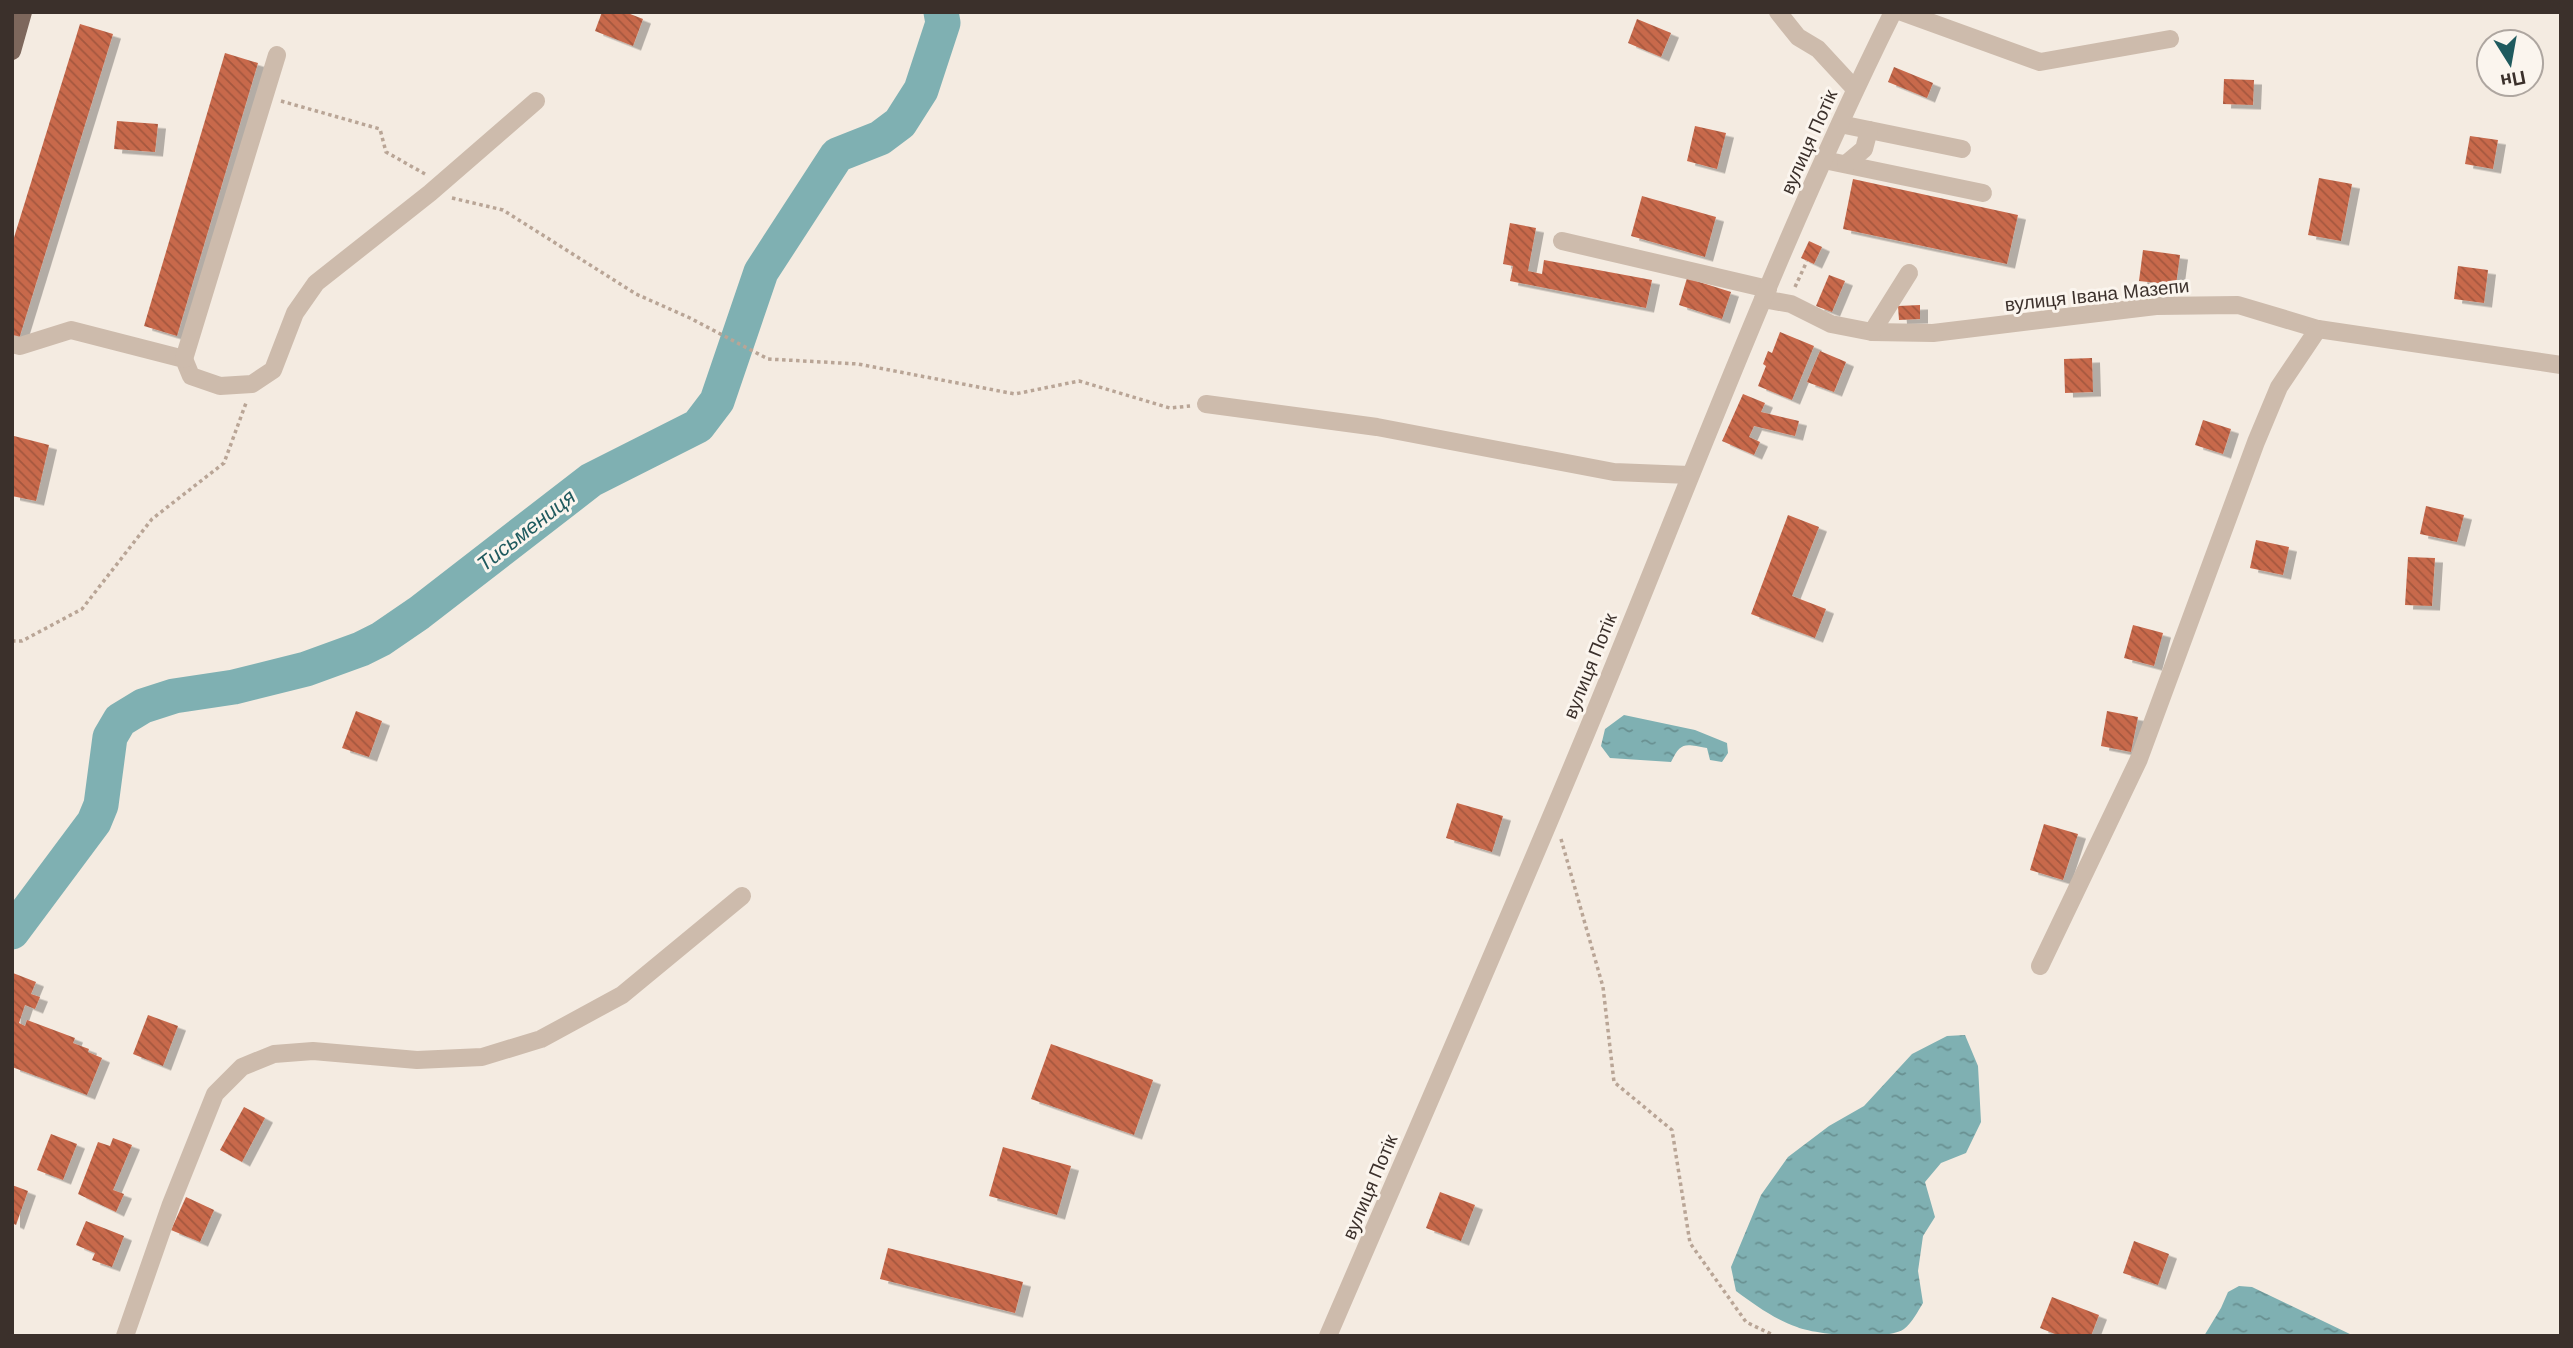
<svg xmlns="http://www.w3.org/2000/svg" width="2573" height="1348" viewBox="0 0 2573 1348" font-family="Arial,sans-serif">
	<style>
		.water { fill: url(#water-ripples) }
		.lines { fill: none; stroke-linecap: round; stroke-linejoin: round }
		.river { stroke: #7fb0b2; stroke-width: 35 }
		.building { fill: url(#building-back-hatch); filter: url(#shadow) }
		.path { stroke: #b9a596; stroke-width: 3.5; stroke-dasharray: 3.5 3.5; stroke-linecap: butt }
		.minor { stroke: #cdbbac; stroke-width: 18 }
		.major { stroke: #7d675c; stroke-width: 18 }
		.labels { text-anchor: middle; dominant-baseline: central; stroke-width: 6; stroke-linejoin: round; paint-order: stroke }
		.street-label { font-size: 19px; fill: #3b302b; stroke: #fbf5ee }
		.water-label { font-size: 21px; font-style: italic; fill: #1f5a5e; stroke: #fbf5ee }
	</style>
	<defs>
		<pattern id="water-ripples" width="26" height="14" patternUnits="userSpaceOnUse" patternTransform="scale(1.75)"><rect width="26" height="14" fill="#7fb0b2"/><path d="M2 4q2-2 4 0t4 0M15 11q2-2 4 0t4 0" fill="none" stroke="#699091"/></pattern>
		<pattern id="building-back-hatch" width="6" height="6" patternUnits="userSpaceOnUse" patternTransform="scale(1.75)"><rect width="6" height="6" fill="#c8694b"/><path d="M-1 5l2 2M0 0l6 6M5-1l2 2" fill="none" stroke="#a4573f"/></pattern>
		<filter id="shadow"><feDropShadow dx="8" dy="4.5" stdDeviation="0" flood-color="#0004"/></filter>
	</defs>
	<rect width="100%" height="100%" fill="#f4ebe1"/>
	<!-- water -->
	<g class="water">
		<path d="M1624 715 1695 730 1727 743 1728 753 1722 762 1710 760 1707 748C1685 744 1681 741 1671 762L1610 758 1601 746 1605 729Z"/>
		<path d="M1965 1035 1978 1066 1981 1122 1966 1153 1941 1163 1925 1182 1935 1217 1923 1236 1918 1271 1923 1303C1918 1311 1912 1323 1904 1329 1888 1341 1815 1335 1797 1327 1774 1319 1755 1305 1736 1291L1731 1267 1761 1195 1788 1157 1829 1126 1864 1106 1912 1054 1947 1036Z"/>
		<path d="M2239 1286 2252 1287 2354 1336H2204L2221 1308 2228 1292Z"/>
	</g>
	<g class="lines">
		<!-- river -->
		<path class="river" d="M12 932 94 822 101 805 110 737 120 720 143 706 174 696 234 687 306 669 361 649 381 639 419 613 591 480 698 426 717 401 761 272 837 155 880 138 900 123 921 90 943 23 941 12"/>
	</g>
	<!-- building -->
	<g class="building">
		<path d="M602 12H625L643 19 633 46 595 31Z"/>
		<path d="M1637 19 1671 33 1661 57 1628 43Z"/>
		<path d="M80 24 113 34 19 339 12 337V244Z"/>
		<path d="M225 53 258 63 177 336 144 326Z"/>
		<path d="M1894 67 1933 83 1927 98 1888 82Z"/>
		<path d="M2224 79 2254 80 2253 105 2223 104Z"/>
		<path d="M117 121 158 124 155 152 114 149Z"/>
		<path d="M1695 126 1726 133 1717 169 1687 161Z"/>
		<path d="M2470 136 2498 140 2493 169 2465 164Z"/>
		<path d="M2319 178 2352 184 2341 241 2308 235Z"/>
		<path d="M1853 179 2018 215 2007 264 1843 229Z"/>
		<path d="M1642 196 1716 217 1705 257 1631 236Z"/>
		<path d="M1510 223 1536 228 1528 271 1542 274 1544 260 1652 280 1646 308 1510 281 1513 266 1503 264Z"/>
		<path d="M1809 241 1822 247 1814 264 1801 258Z"/>
		<path d="M2143 250 2180 255 2176 285 2139 281Z"/>
		<path d="M2458 266 2488 270 2484 303 2454 299Z"/>
		<path d="M1829 275 1845 281 1832 312 1816 306Z"/>
		<path d="M1687 278 1731 292 1722 319 1679 305Z"/>
		<path d="M1920 305V319L1899 320 1898 306Z"/>
		<path d="M1780 332 1814 346 1792 400 1758 386 1766 366 1763 364 1768 351 1772 353Z"/>
		<path d="M1820 351 1846 362 1834 392 1807 382Z"/>
		<path d="M2092 358 2093 392 2065 393 2064 359Z"/>
		<path d="M1743 394 1765 403 1761 412 1799 421 1795 436 1754 426 1749 437 1760 442 1754 455 1722 441Z"/>
		<path d="M2203 420 2231 429 2223 454 2195 445Z"/>
		<path d="M14 436 49 445 36 501 12 496V446Z"/>
		<path d="M2426 506 2464 515 2457 542 2420 534Z"/>
		<path d="M1788 515 1819 527 1792 596 1826 609 1815 638 1751 614Z"/>
		<path d="M2256 540 2289 547 2283 575 2250 568Z"/>
		<path d="M2408 557 2435 558 2432 606 2405 605Z"/>
		<path d="M2133 625 2163 633 2154 666 2124 658Z"/>
		<path d="M356 711 382 721 369 757 342 748Z"/>
		<path d="M2107 711 2138 717 2131 752 2101 746Z"/>
		<path d="M1457 803 1503 816 1492 852 1446 838Z"/>
		<path d="M2044 824 2078 834 2063 880 2030 870Z"/>
		<path d="M13 973 36 982 31 994 40 997 35 1009 25 1005 19 1023 25 1026 27 1020 75 1038 73 1043 89 1049 88 1052 102 1058 87 1095 12 1067Z"/>
		<path d="M148 1015 178 1026 163 1066 133 1054Z"/>
		<path d="M1051 1044 1153 1080 1134 1135 1031 1099Z"/>
		<path d="M244 1107 265 1118 242 1162 220 1150Z"/>
		<path d="M51 1134 77 1144 63 1180 37 1170Z"/>
		<path d="M113 1138 132 1145 113 1190 124 1194 116 1212 78 1194 98 1142 110 1146Z"/>
		<path d="M1003 1147 1071 1166 1057 1215 989 1196Z"/>
		<path d="M12 1185 28 1191 16 1225 12 1223Z"/>
		<path d="M1440 1192 1475 1205 1461 1241 1426 1228Z"/>
		<path d="M186 1197 214 1210 200 1242 171 1230Z"/>
		<path d="M86 1221 124 1236 112 1267 92 1260 95 1253 76 1245Z"/>
		<path d="M2134 1241 2169 1254 2158 1285 2123 1273Z"/>
		<path d="M888 1248 1023 1282 1015 1313 880 1279Z"/>
		<path d="M2052 1297 2099 1315 2091 1336H2060L2040 1328Z"/>
	</g>
	<g class="lines">
		<!-- path -->
		<g class="path">
			<path d="M281 101 380 129 386 152 425 174"/>
			<path d="M452 198 503 210 636 294 690 318 768 359 858 364 1015 394 1079 381 1170 408 1190 406"/>
			<path d="M1795 287 1807 261"/>
			<path d="M12 641H22L82 609 152 519 224 463 246 403"/>
			<path d="M1561 839 1603 987 1614 1082 1672 1130 1690 1243 1746 1322 1775 1336"/>
		</g>
		<!-- minor -->
		<g class="minor">
			<path d="M1778 12 1798 37 1818 49 1855 89"/>
			<path d="M1902 12 2040 62 2170 39"/>
			<path d="M1840 124 1962 149"/>
			<path d="M1824 160 1983 193"/>
			<path d="M1846 164 1864 149 1869 130"/>
			<path d="M1562 241 1768 289"/>
			<path d="M1763 299 1791 304 1831 324 1872 332 1933 333 2156 306 2238 305 2318 329 2561 365"/>
			<path d="M1872 332 1909 273"/>
			<path d="M12 344 20 346 71 330 184 359 191 376 220 386 252 384 273 370 295 313 316 283 430 193 536 101"/>
			<path d="M184 359 277 55"/>
			<path d="M1206 404 1377 427 1614 472 1689 475"/>
			<path d="M2040 966 2139 759 2256 442 2279 387 2318 329"/>
			<path d="M125 1336 171 1204 215 1094 242 1067 274 1054 313 1051 417 1060 482 1057 541 1039 622 995 742 896"/>
			<path d="M1328 1336C1415 1134 1503 933 1587 731 1687 490 1777 246 1893 12"/>
		</g>
		<!-- major -->
		<path class="major" d="M12 51 23 12"/>
	</g>
	<g class="labels">
		<!-- street labels -->
		<g class="street-label">
			<text transform="translate(1809 142) rotate(-66)">вулиця Потік</text>
			<text transform="translate(2097 295) rotate(-6)">вулиця Івана Мазепи</text>
			<text transform="translate(1590 666) rotate(-68)">вулиця Потік</text>
			<text transform="translate(1370 1187) rotate(-67)">вулиця Потік</text>
		</g>
		<!-- water labels -->
		<g class="water-label">
			<text transform="translate(526 530) rotate(-38)">Тисьмениця</text>
		</g>
	</g>
	<!-- border -->
	<rect width="2573" height="1348" fill="none" stroke="#3b302b" stroke-width="28"/>
	<!-- north arrow -->
	<g transform="translate(2510 63) rotate(169)"><circle r="33" fill="#fbf5ee" stroke="#aea6a0" stroke-width="2"/>
	<path d="M0-5L12 26L0 18L-12 26Z" fill="#1f5a5e"/>
	<text y="-10" font-size="19" font-weight="bold" text-anchor="middle" fill="#3b302b">Пн</text>
	</g>
</svg>
